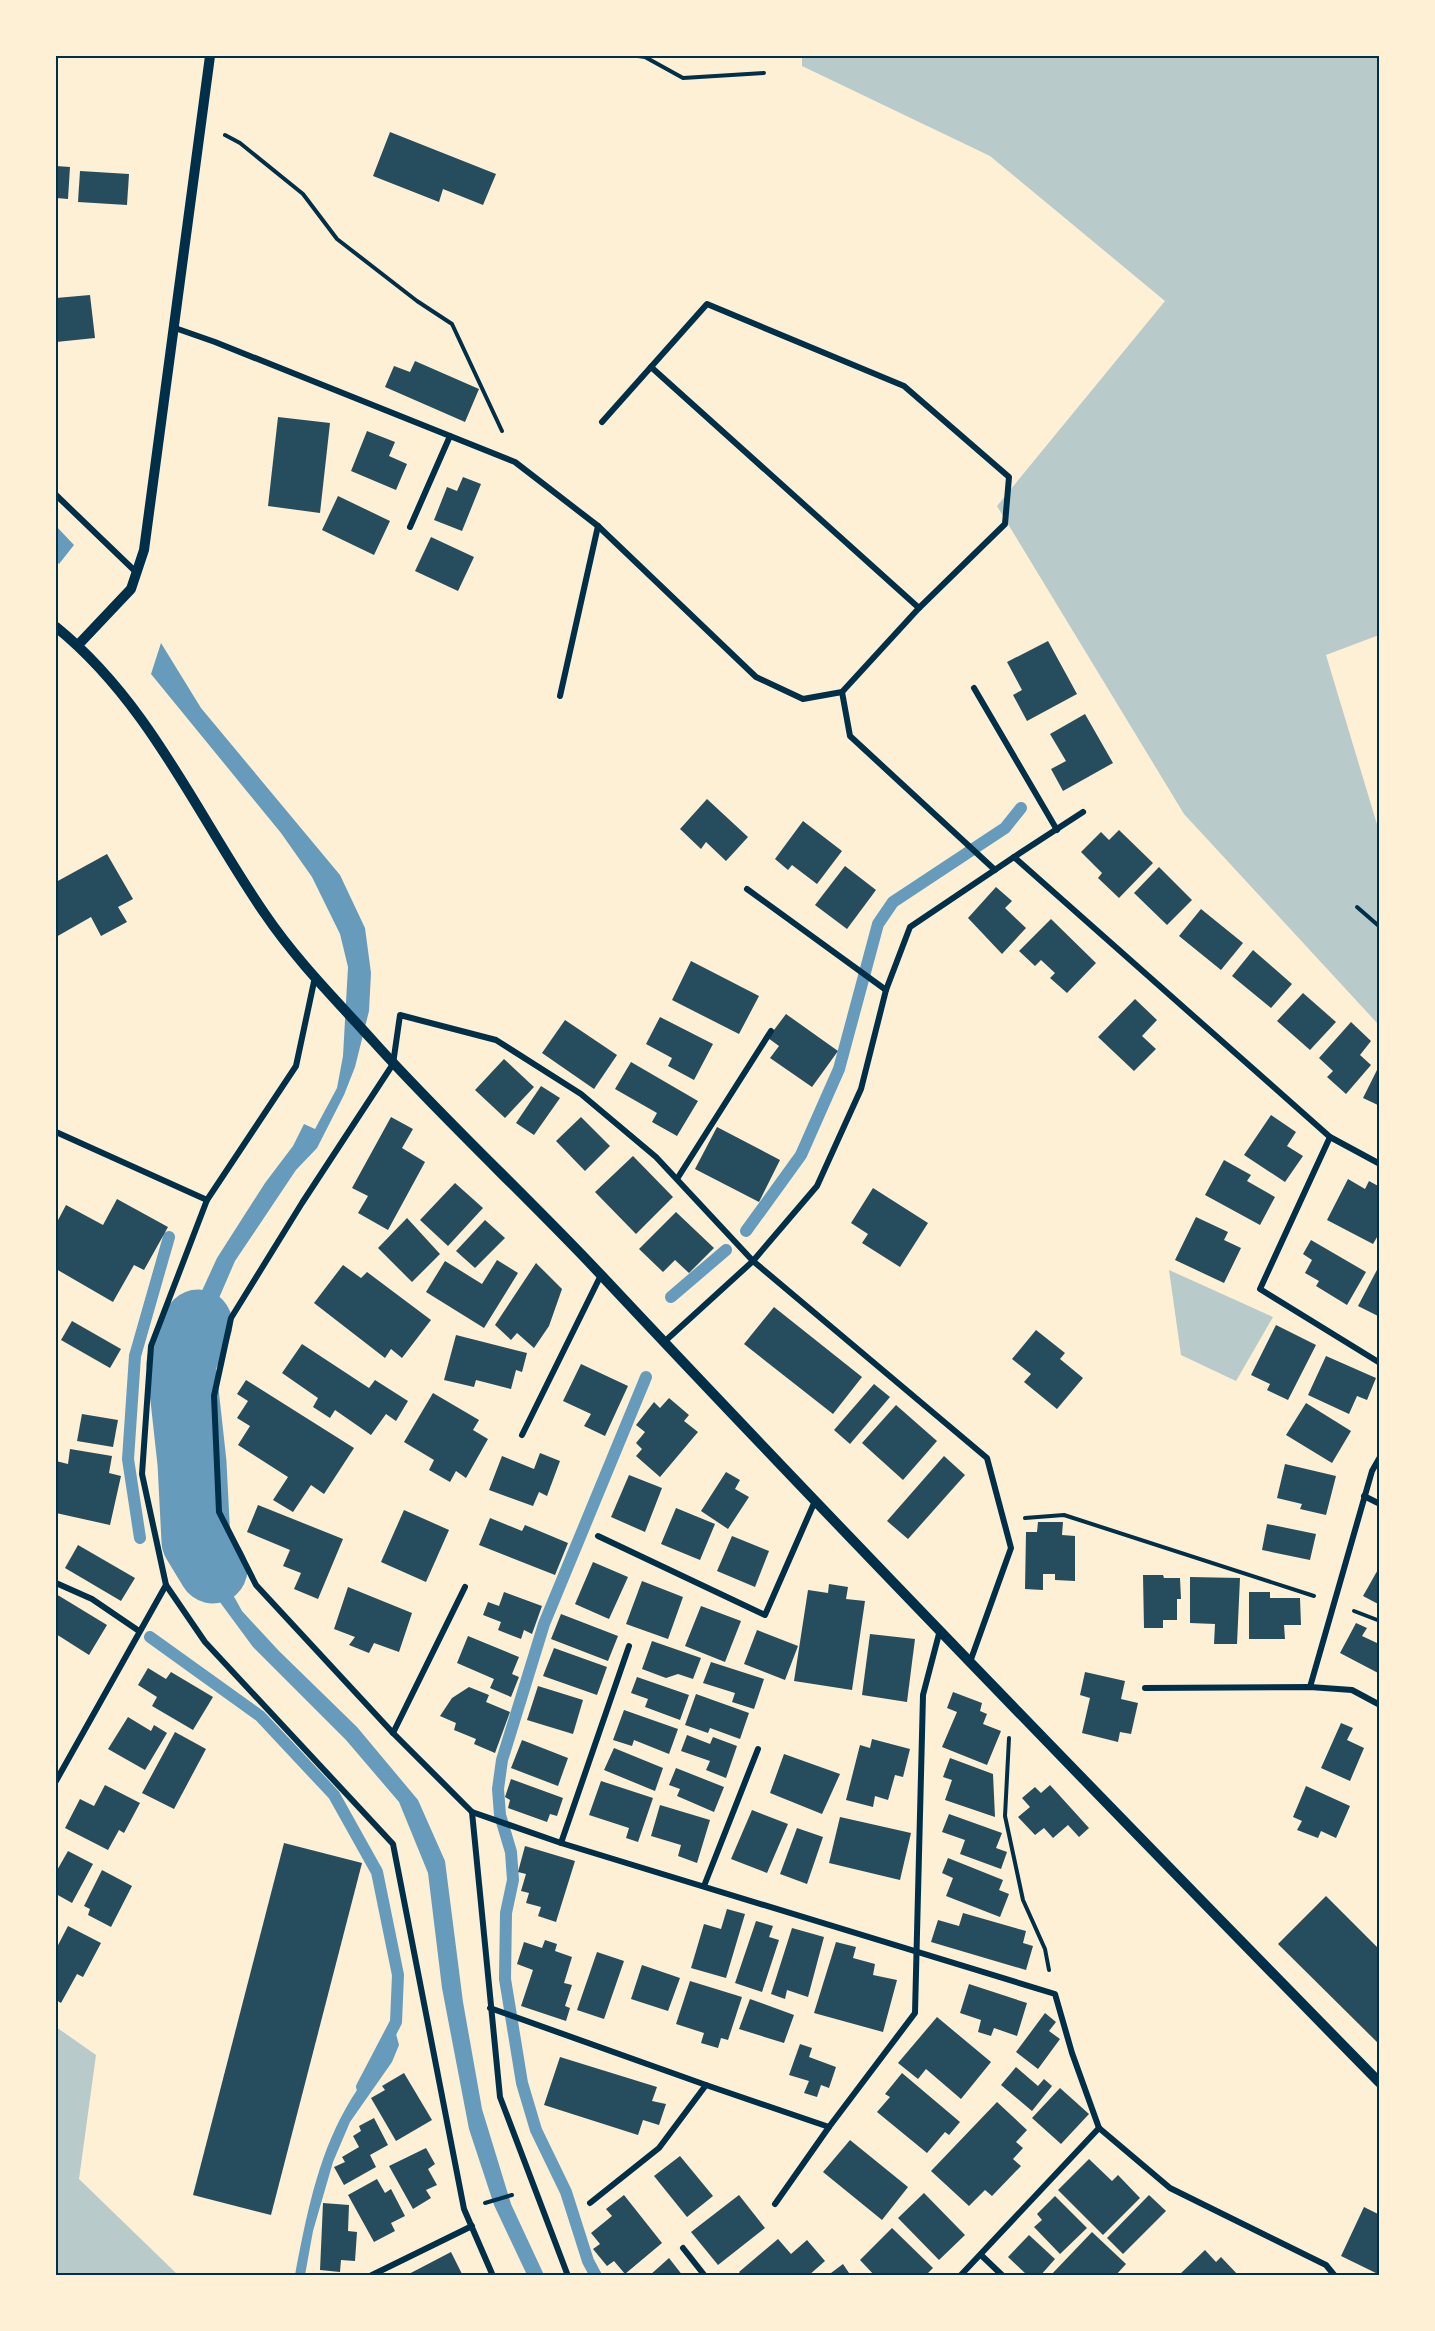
<svg xmlns="http://www.w3.org/2000/svg" width="1435" height="2331" viewBox="0 0 1435 2331" font-family="Jost,sans-serif">
	<style>
		.green { fill: #b9caca }
		.water { fill: #669bbc }
		.lines { fill: none; stroke-linecap: round; stroke-linejoin: round }
		.stream { stroke: #669bbc; stroke-width: 12 }
		.river { stroke: #669bbc; stroke-width: 69 }
		.building { fill: #264d5e }
		.path { stroke: #003049; stroke-width: 4 }
		.minor { stroke: #003049; stroke-width: 6 }
		.tertiary { stroke: #003049; stroke-width: 10 }
		.neatline { fill: none; stroke: #003049; stroke-width: 2 }
	</style>
	<rect width="100%" height="100%" fill="#fdf0d5"/>
	<!-- green -->
	<g class="green">
		<path d="M802 56H1379V635L1326 655 1379 831 1378 1024 1184 814 997 506 1165 301 990 156 802 66Z"/>
		<path d="M1169 1270 1273 1317 1236 1381 1181 1355Z"/>
		<path d="M56 2027 96 2055 79 2179 178 2275H56Z"/>
	</g>
	<!-- water -->
	<g class="water">
		<path d="M56 526 74 545 59 564 56 560Z"/>
		<path d="M161 643 201 708 340 875 365 928 371 973 369 1011 355 1067 344 1095 317 1148 296 1170 235 1261 190 1365 187 1415 193 1477 199 1519 222 1575 242 1611 279 1651 357 1727 418 1800 445 1861 463 2002 482 2109 511 2204 544 2275H527L494 2205 469 2129 442 1988 428 1873 399 1802 346 1740 253 1647 208 1586 190 1550 181 1520 172 1455 170 1415 175 1364 184 1330 217 1258 265 1183 293 1146 304 1124 315 1129 337 1088 343 1056 348 967 340 934 312 877 281 833 151 674Z"/>
		<path d="M395 2030 399 2045 392 2062 350 2122 333 2162 313 2231 305 2275H295C306 2218 317 2159 346 2108 361 2081 382 2058 395 2030Z"/>
	</g>
	<g class="lines">
		<!-- stream -->
		<g class="stream">
			<path d="M746 1231 801 1155 839 1069 878 924 893 902 1005 828 1021 808"/>
			<path d="M671 1297 726 1250"/>
			<path d="M140 1538 128 1459 135 1356 169 1237"/>
			<path d="M150 1637 260 1716 334 1795 377 1872 398 1975 396 2022 362 2087"/>
			<path d="M596 2276 588 2261 566 2192 536 2130 522 2083 505 1979 506 1913 513 1880 511 1852 500 1815 498 1789 502 1760 544 1624 646 1377"/>
		</g>
		<!-- river -->
		<path class="river" d="M198 1324 181 1363 192 1463 196 1541 213 1569"/>
	</g>
	<!-- building -->
	<g class="building">
		<path d="M390 132 496 174 483 205 443 189 439 202 373 176Z"/>
		<path d="M56 166 70 167 68 199 56 198Z"/>
		<path d="M80 171 129 174 127 205 78 202Z"/>
		<path d="M90 295 95 338 56 342V298Z"/>
		<path d="M415 361 479 389 465 422 385 387 394 366 410 372Z"/>
		<path d="M278 417 330 423 320 513 268 506Z"/>
		<path d="M367 431 395 442 389 456 407 464 396 490 351 471Z"/>
		<path d="M463 477 481 484 462 531 434 520 447 487 457 491Z"/>
		<path d="M338 496 390 521 374 555 322 530Z"/>
		<path d="M431 537 474 557 458 591 415 571Z"/>
		<path d="M1048 641 1077 694 1027 721 1013 695 1022 690 1007 662Z"/>
		<path d="M1085 714 1113 763 1063 791 1051 769 1066 761 1050 734Z"/>
		<path d="M707 799 748 837 726 861 706 842 701 849 680 829Z"/>
		<path d="M803 821 842 851 817 884 792 865 788 870 775 859Z"/>
		<path d="M1119 830 1153 863 1119 898 1098 878 1102 873 1081 852 1101 832 1109 840Z"/>
		<path d="M107 854 133 899 118 907 127 922 101 936 91 917 56 937V882Z"/>
		<path d="M845 866 876 890 847 929 815 905Z"/>
		<path d="M1159 867 1192 900 1167 925 1134 893Z"/>
		<path d="M996 887 1012 901 1005 908 1026 928 1002 954 968 918Z"/>
		<path d="M1201 909 1243 943 1221 970 1179 936Z"/>
		<path d="M1051 919 1096 963 1067 993 1050 978 1055 973 1041 960 1035 966 1019 951Z"/>
		<path d="M1253 950 1292 984 1271 1008 1232 976Z"/>
		<path d="M691 961 759 996 739 1034 672 1000Z"/>
		<path d="M1303 993 1336 1022 1310 1050 1277 1021Z"/>
		<path d="M1135 999 1157 1020 1142 1036 1156 1049 1134 1071 1098 1037Z"/>
		<path d="M786 1014 838 1051 812 1087 770 1058 779 1046 768 1038Z"/>
		<path d="M660 1017 713 1044 694 1080 668 1066 672 1058 646 1044Z"/>
		<path d="M565 1020 617 1055 594 1089 542 1053Z"/>
		<path d="M1351 1022 1371 1041 1360 1055 1371 1065 1346 1094 1327 1077 1333 1071 1319 1058Z"/>
		<path d="M504 1059 534 1087 505 1118 475 1090Z"/>
		<path d="M631 1062 698 1101 677 1136 652 1122 657 1113 615 1089Z"/>
		<path d="M1380 1064V1106L1363 1098Z"/>
		<path d="M541 1086 560 1098 534 1135 516 1123Z"/>
		<path d="M1271 1115 1296 1132 1287 1146 1303 1156 1285 1182 1244 1155Z"/>
		<path d="M391 1117 413 1129 402 1148 425 1162 388 1230 358 1213 368 1196 352 1188Z"/>
		<path d="M581 1117 610 1146 585 1171 556 1141Z"/>
		<path d="M717 1127 780 1160 759 1202 695 1169Z"/>
		<path d="M633 1156 673 1197 636 1234 595 1192Z"/>
		<path d="M1224 1160 1251 1175 1247 1181 1275 1197 1260 1225 1205 1195Z"/>
		<path d="M1348 1179 1365 1189 1369 1181 1380 1187V1232L1373 1244 1327 1220Z"/>
		<path d="M455 1183 483 1208 448 1246 420 1220Z"/>
		<path d="M873 1188 928 1223 900 1267 862 1243 868 1234 851 1223Z"/>
		<path d="M117 1199 168 1227 144 1270 134 1265 113 1302 56 1269V1224L66 1205 103 1225Z"/>
		<path d="M676 1212 714 1248 689 1273 675 1260 663 1272 639 1249Z"/>
		<path d="M1196 1217 1228 1232 1224 1240 1241 1248 1224 1283 1175 1260Z"/>
		<path d="M407 1218 440 1254 412 1282 378 1248Z"/>
		<path d="M485 1220 505 1238 475 1268 456 1251Z"/>
		<path d="M1311 1240 1366 1272 1347 1305 1316 1286 1319 1281 1305 1273 1312 1260 1303 1254Z"/>
		<path d="M497 1260 518 1273 484 1328 426 1292 445 1261 482 1284Z"/>
		<path d="M536 1263 562 1289 549 1326 534 1348 517 1333 511 1340 495 1325Z"/>
		<path d="M343 1265 361 1278 367 1272 431 1320 402 1358 391 1349 385 1358 314 1303Z"/>
		<path d="M1378 1268 1380 1269V1317L1358 1306Z"/>
		<path d="M774 1307 862 1377 833 1414 744 1344Z"/>
		<path d="M72 1321 121 1349 110 1368 61 1340Z"/>
		<path d="M1276 1325 1316 1345 1288 1400 1267 1390 1270 1384 1251 1375Z"/>
		<path d="M1036 1330 1065 1353 1060 1359 1083 1378 1057 1409 1024 1382 1031 1374 1012 1359Z"/>
		<path d="M456 1335 527 1353 522 1372 516 1370 511 1389 476 1380 474 1387 444 1380Z"/>
		<path d="M302 1344 369 1388 375 1380 408 1401 396 1421 386 1414 371 1435 335 1410 330 1418 313 1407 318 1398 282 1373Z"/>
		<path d="M1326 1356 1376 1378 1367 1400 1357 1396 1349 1414 1308 1395Z"/>
		<path d="M581 1364 628 1386 605 1436 584 1426 591 1414 563 1401Z"/>
		<path d="M246 1380 354 1448 324 1494 311 1485 293 1512 273 1500 288 1477 238 1445 250 1426 237 1418 248 1401 237 1394Z"/>
		<path d="M874 1384 890 1397 850 1444 834 1430Z"/>
		<path d="M433 1393 479 1420 473 1430 488 1439 466 1478 456 1471 450 1482 429 1470 434 1460 404 1442Z"/>
		<path d="M669 1398 689 1415 684 1421 698 1432 660 1477 636 1456 642 1449 636 1443 645 1432 636 1425 654 1402 660 1408Z"/>
		<path d="M1306 1403 1351 1431 1332 1463 1286 1435Z"/>
		<path d="M896 1405 937 1441 903 1480 862 1443Z"/>
		<path d="M82 1414 118 1420 113 1447 77 1441Z"/>
		<path d="M70 1449 112 1456 109 1473 121 1476 110 1525 56 1513V1461L68 1464Z"/>
		<path d="M540 1453 560 1461 547 1496 539 1492 533 1506 489 1490 502 1456 534 1469Z"/>
		<path d="M944 1456 965 1475 908 1539 887 1521Z"/>
		<path d="M1285 1464 1336 1476 1326 1515 1300 1509 1302 1504 1277 1498Z"/>
		<path d="M726 1472 740 1480 735 1489 749 1497 728 1529 701 1511Z"/>
		<path d="M629 1475 662 1488 645 1532 611 1517Z"/>
		<path d="M258 1505 343 1539 318 1599 294 1589 301 1573 283 1566 290 1550 247 1532Z"/>
		<path d="M676 1508 715 1524 700 1560 661 1544Z"/>
		<path d="M404 1510 449 1530 426 1582 381 1562Z"/>
		<path d="M490 1518 522 1531 525 1525 568 1543 555 1575 479 1545Z"/>
		<path d="M1038 1522H1063L1062 1535 1075 1536V1581L1055 1580V1574H1043V1590L1025 1589 1026 1532H1037Z"/>
		<path d="M1267 1524 1316 1534 1310 1560 1262 1550Z"/>
		<path d="M732 1536 769 1551 755 1587 717 1571Z"/>
		<path d="M78 1545 135 1578 121 1601 65 1568Z"/>
		<path d="M593 1562 628 1577 609 1619 575 1604Z"/>
		<path d="M1380 1566V1605L1363 1596Z"/>
		<path d="M1143 1575H1163L1164 1578H1180L1181 1599H1177V1620H1163V1628H1144Z"/>
		<path d="M1190 1577 1240 1578 1237 1644H1214L1215 1624 1190 1623Z"/>
		<path d="M642 1581 683 1597 668 1639 626 1624Z"/>
		<path d="M829 1584 848 1587 846 1599 865 1601 852 1690 794 1681 808 1590 828 1593Z"/>
		<path d="M348 1587 412 1613 399 1652 374 1643 369 1653 349 1645 355 1637 334 1629Z"/>
		<path d="M504 1592 542 1606 532 1634 524 1630 521 1639 498 1630 501 1622 483 1615 488 1602 499 1606Z"/>
		<path d="M1249 1592H1270V1598H1300L1301 1625H1284L1285 1639H1249Z"/>
		<path d="M56 1594 107 1625 89 1655 56 1634Z"/>
		<path d="M701 1606 741 1621 725 1662 685 1646Z"/>
		<path d="M561 1614 618 1636 608 1661 551 1639Z"/>
		<path d="M1356 1623 1367 1628 1362 1636 1377 1643 1380 1637V1674L1340 1653Z"/>
		<path d="M757 1630 798 1646 785 1680 744 1664Z"/>
		<path d="M870 1634 915 1639 907 1702 862 1695Z"/>
		<path d="M468 1636 519 1657 512 1674 519 1677 511 1697 490 1688 494 1679 457 1663Z"/>
		<path d="M652 1641 701 1658 693 1679 678 1674 666 1678 642 1669Z"/>
		<path d="M554 1648 607 1667 597 1695 543 1676Z"/>
		<path d="M711 1662 764 1679 754 1709 732 1702 735 1693 703 1683Z"/>
		<path d="M148 1668 166 1679 171 1672 213 1697 193 1730 152 1706 157 1697 138 1685Z"/>
		<path d="M1085 1672 1125 1681 1121 1699 1138 1703 1131 1734 1120 1732 1118 1742 1082 1733 1090 1698 1080 1695Z"/>
		<path d="M637 1677 689 1695 680 1720 645 1707 648 1699 631 1693Z"/>
		<path d="M538 1686 583 1700 573 1734 527 1720Z"/>
		<path d="M469 1687 489 1695 486 1702 510 1712 495 1753 474 1744 476 1739 454 1730 456 1723 440 1716 452 1698Z"/>
		<path d="M953 1692 982 1703 980 1711 987 1714 983 1724 1001 1731 987 1765 942 1747 957 1712 947 1708Z"/>
		<path d="M696 1694 749 1713 740 1739 710 1728 708 1733 685 1725Z"/>
		<path d="M624 1710 678 1729 669 1754 634 1740 632 1746 613 1740Z"/>
		<path d="M128 1717 151 1731 154 1725 167 1733 145 1770 108 1749Z"/>
		<path d="M1341 1723 1353 1728 1347 1740 1364 1748 1350 1781 1321 1768Z"/>
		<path d="M175 1732 206 1749 174 1809 142 1793Z"/>
		<path d="M687 1735 710 1744 713 1737 737 1746 726 1778 706 1770 710 1761 681 1751Z"/>
		<path d="M872 1739 910 1749 903 1777 895 1775 888 1800 875 1796 873 1807 846 1800 860 1745 870 1748Z"/>
		<path d="M522 1740 568 1758 558 1786 511 1768Z"/>
		<path d="M614 1748 663 1768 655 1791 604 1770Z"/>
		<path d="M784 1754 840 1774 822 1814 770 1793Z"/>
		<path d="M950 1758 993 1774 995 1817 945 1800 952 1780 943 1777Z"/>
		<path d="M676 1768 724 1787 714 1812 677 1796 680 1789 669 1785Z"/>
		<path d="M511 1779 563 1798 557 1816 550 1814 547 1822 508 1808 510 1800 505 1797Z"/>
		<path d="M601 1781 653 1798 638 1842 626 1838 629 1828 589 1815Z"/>
		<path d="M105 1785 140 1803 124 1833 119 1830 108 1850 65 1828 80 1799 94 1806Z"/>
		<path d="M1050 1785 1089 1828 1079 1837 1068 1825 1053 1838 1044 1828 1035 1835 1018 1817 1030 1807 1022 1798 1035 1787 1041 1793Z"/>
		<path d="M1306 1786 1350 1806 1336 1838 1321 1831 1318 1838 1297 1830 1302 1821 1293 1817Z"/>
		<path d="M660 1805 710 1820 697 1863 678 1856 681 1845 651 1836Z"/>
		<path d="M752 1810 788 1824 767 1873 731 1859Z"/>
		<path d="M949 1814 1002 1833 996 1848 1007 1852 1001 1869 960 1854 965 1840 942 1832Z"/>
		<path d="M840 1817 911 1833 900 1880 829 1863Z"/>
		<path d="M797 1828 823 1837 807 1884 780 1874Z"/>
		<path d="M284 1843 362 1863 271 2215 193 2195Z"/>
		<path d="M525 1846 575 1861 556 1922 538 1916 541 1907 526 1903 529 1893 521 1891 526 1874 518 1872Z"/>
		<path d="M68 1851 93 1864 72 1903 56 1894V1872Z"/>
		<path d="M948 1858 1003 1880 999 1890 1009 1894 1000 1917 946 1896 953 1878 942 1873Z"/>
		<path d="M102 1870 132 1886 111 1927 88 1915 90 1909 84 1906Z"/>
		<path d="M1326 1896 1380 1950V2045L1278 1944Z"/>
		<path d="M727 1909 745 1914 726 1978 691 1968 704 1924 721 1929Z"/>
		<path d="M963 1913 1026 1931 1023 1943 1033 1946 1026 1970 931 1942 938 1920 959 1926Z"/>
		<path d="M756 1921 773 1926 769 1937 779 1940 762 1992 735 1983Z"/>
		<path d="M68 1926 101 1943 83 1977 77 1974 61 2003 56 2000V1949Z"/>
		<path d="M792 1928 824 1937 808 1997 787 1990 785 1999 771 1994Z"/>
		<path d="M545 1940 557 1944 555 1951 572 1957 564 1983 572 1985 565 2006 570 2008 566 2021 521 2006 533 1970 517 1964 524 1942 542 1948Z"/>
		<path d="M836 1942 856 1947 853 1958 875 1964 873 1975 897 1980 883 2032 814 2013Z"/>
		<path d="M597 1952 624 1961 604 2019 577 2010Z"/>
		<path d="M642 1965 680 1978 668 2011 631 1999Z"/>
		<path d="M690 1981 742 1997 728 2040 721 2038 718 2048 701 2043 704 2033 676 2024Z"/>
		<path d="M969 1984 1027 2003 1017 2036 994 2028 991 2036 978 2032 981 2020 960 2013Z"/>
		<path d="M750 1999 794 2015 784 2043 739 2029Z"/>
		<path d="M1045 2013 1056 2022 1049 2031 1060 2039 1038 2069 1016 2052Z"/>
		<path d="M937 2017 991 2062 961 2099 926 2069 918 2079 898 2063Z"/>
		<path d="M800 2044 812 2048 809 2057 836 2067 829 2088 821 2085 817 2097 804 2093 809 2081 789 2075Z"/>
		<path d="M560 2057 657 2087 652 2101 666 2104 659 2125 643 2120 638 2135 544 2105Z"/>
		<path d="M1016 2067 1038 2086 1044 2079 1052 2086 1032 2111 1001 2085Z"/>
		<path d="M404 2073 432 2120 396 2141 371 2098 385 2090 382 2086Z"/>
		<path d="M902 2073 960 2122 949 2135 945 2132 927 2153 877 2112 890 2097 885 2094Z"/>
		<path d="M1060 2088 1089 2114 1061 2144 1032 2118Z"/>
		<path d="M997 2102 1027 2130 1016 2142 1023 2148 1013 2159 1021 2166 992 2196 985 2190 969 2206 931 2171Z"/>
		<path d="M374 2118 388 2145 370 2155 376 2167 344 2185 334 2167 345 2162 342 2157 359 2147 353 2136 361 2131 359 2126Z"/>
		<path d="M850 2140 908 2187 882 2220 823 2172Z"/>
		<path d="M426 2148 435 2164 428 2169 437 2185 426 2190 431 2198 413 2209 389 2166Z"/>
		<path d="M680 2156 713 2196 687 2217 654 2176Z"/>
		<path d="M1089 2159 1112 2181 1118 2175 1140 2198 1103 2235 1058 2190Z"/>
		<path d="M377 2179 385 2193 391 2189 405 2216 391 2223 395 2231 374 2242 348 2195Z"/>
		<path d="M924 2193 965 2235 939 2260 898 2218Z"/>
		<path d="M624 2195 662 2243 625 2274 614 2261 607 2266 593 2249 600 2244 591 2233 612 2216 606 2209Z"/>
		<path d="M739 2195 765 2228 718 2265 691 2232Z"/>
		<path d="M1149 2195 1166 2211 1123 2254 1107 2238Z"/>
		<path d="M1055 2196 1087 2228 1060 2254 1034 2227 1042 2220 1037 2214Z"/>
		<path d="M323 2203 349 2205 348 2231 357 2232 355 2261 341 2260 340 2272 320 2270Z"/>
		<path d="M1364 2207 1380 2215V2275L1341 2256Z"/>
		<path d="M892 2228 933 2268 925 2276H875L860 2260Z"/>
		<path d="M1092 2232 1126 2264 1115 2276H1050Z"/>
		<path d="M1029 2235 1055 2259 1040 2276H1028L1008 2257Z"/>
		<path d="M778 2239 791 2254 807 2240 825 2261 808 2276H742L739 2272Z"/>
		<path d="M1205 2250 1216 2262 1221 2257 1239 2276H1178Z"/>
		<path d="M451 2252 463 2276H405Z"/>
		<path d="M669 2258 683 2276H649Z"/>
		<path d="M843 2264 851 2276H827Z"/>
	</g>
	<g class="lines">
		<!-- path -->
		<g class="path">
			<path d="M638 56 645 57 683 78 764 73"/>
			<path d="M225 135 240 143 303 194 337 239 417 301 452 324 502 431"/>
			<path d="M1357 907 1380 927"/>
			<path d="M1025 1518 1064 1515 1314 1596"/>
			<path d="M1354 1611 1380 1621"/>
			<path d="M1009 1738 1005 1816 1023 1900 1045 1949 1049 1970"/>
			<path d="M485 2203 512 2195"/>
		</g>
		<!-- minor -->
		<g class="minor">
			<path d="M175 328 215 342 515 462 598 526 756 677 803 699 842 692 919 608 1005 524 1009 477 904 386 707 304 602 422"/>
			<path d="M651 367 919 608"/>
			<path d="M56 495 137 573"/>
			<path d="M410 527 450 436"/>
			<path d="M974 688 1057 830"/>
			<path d="M842 692 850 736 995 870"/>
			<path d="M560 696 598 526"/>
			<path d="M1014 857 1083 812"/>
			<path d="M747 889 886 990"/>
			<path d="M315 977 296 1066 207 1200 151 1346 142 1474 166 1585 205 1642 393 1844 464 2209 493 2276"/>
			<path d="M56 1132 207 1200"/>
			<path d="M1330 1137 1260 1289 1380 1363"/>
			<path d="M677 1179 771 1031"/>
			<path d="M663 1343 753 1261 817 1186 861 1089 886 990 910 927 1014 857 1330 1137 1380 1164"/>
			<path d="M522 1435 601 1275"/>
			<path d="M1364 1496 1380 1504"/>
			<path d="M598 1536 765 1615 815 1501"/>
			<path d="M56 1583 92 1599 139 1631"/>
			<path d="M1310 1687 1372 1471 1380 1457"/>
			<path d="M1145 1688 1310 1687 1352 1690 1380 1705"/>
			<path d="M393 1733 465 1587"/>
			<path d="M56 1781 166 1585"/>
			<path d="M472 1812 561 1843 1055 1994 1072 2053 1099 2128 1170 2188 1326 2265 1335 2276"/>
			<path d="M561 1843 629 1646"/>
			<path d="M704 1886 758 1749"/>
			<path d="M490 2008 706 2085"/>
			<path d="M590 2203 659 2148 706 2085 829 2127 915 2013 923 1695 940 1630"/>
			<path d="M775 2204 829 2127"/>
			<path d="M683 2248 705 2276"/>
			<path d="M981 2255 1003 2276"/>
			<path d="M370 2276 472 2226"/>
			<path d="M568 2276 500 2097 472 1812 393 1733 256 1585 219 1512 214 1396 231 1318 302 1203 393 1064 400 1015 496 1040 581 1094 656 1157 753 1261 987 1458 1011 1548 970 1662"/>
			<path d="M960 2276 1099 2128"/>
		</g>
		<!-- tertiary -->
		<g class="tertiary">
			<path d="M56 627C150 703 198 817 265 914 296 960 337 1001 374 1042 447 1123 528 1197 602 1276 858 1549 1118 1816 1380 2083"/>
			<path d="M78 645 131 589 144 550 210 56"/>
		</g>
	</g>
	<!-- border -->
	<rect width="1435" height="2331" fill="none" stroke="#fdf0d5" stroke-width="114"/>
	<rect x="57" y="57" width="1321" height="2217" class="neatline"/>
</svg>
